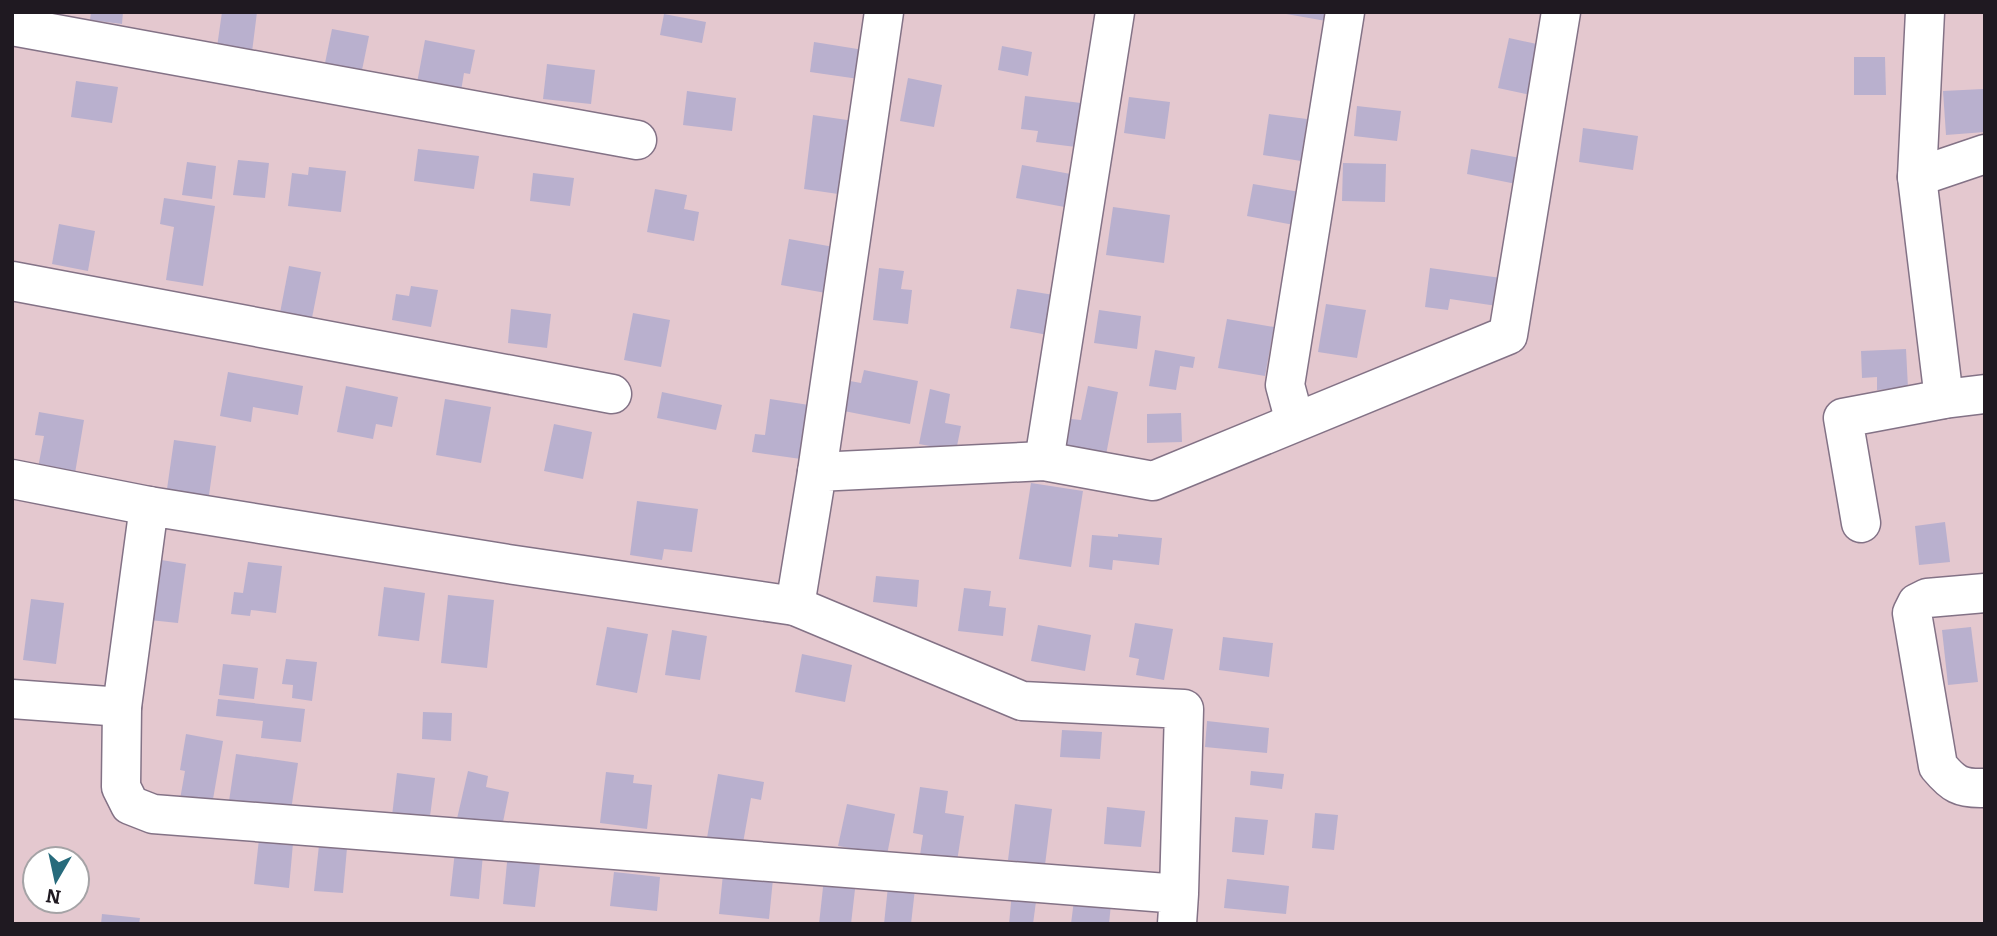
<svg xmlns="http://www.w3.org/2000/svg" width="1997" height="936" viewBox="0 0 1997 936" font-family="Bitter,serif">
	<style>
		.green { fill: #e4c8cf; fill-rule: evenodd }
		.building { fill: #b9b0ce }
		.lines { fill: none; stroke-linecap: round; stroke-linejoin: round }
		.minor-casing { stroke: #837286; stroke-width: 41 }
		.minor { stroke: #fff; stroke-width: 38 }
	</style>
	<rect width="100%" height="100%" fill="#fbf3fc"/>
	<!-- green -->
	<path class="green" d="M12 12H1985V924H12ZM35 859H77V901H35Z"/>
	<!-- building -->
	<g class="building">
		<path d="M91 12H123L122 24 90 20Z"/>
		<path d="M222 12H257L252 52 217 47Z"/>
		<path d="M1275 12H1328L1326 21Z"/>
		<path d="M664 14 706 22 702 43 660 35Z"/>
		<path d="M332 29 369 36 361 75 324 68Z"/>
		<path d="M1509 38 1546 46 1536 96 1498 88Z"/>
		<path d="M425 40 475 50 470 74 464 73 461 91 417 83Z"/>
		<path d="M814 42 870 51 866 80 810 72Z"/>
		<path d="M1002 46 1032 52 1028 76 998 70Z"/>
		<path d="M1854 57H1885L1886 95H1854Z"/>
		<path d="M547 64 595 70 591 104 543 99Z"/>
		<path d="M908 78 942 85 934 127 900 121Z"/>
		<path d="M76 81 118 87 112 123 71 117Z"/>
		<path d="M1983 89 1985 132 1946 135 1943 91Z"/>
		<path d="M687 91 736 98 732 131 683 125Z"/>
		<path d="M1025 96 1081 103 1076 147 1036 142 1038 131 1021 129Z"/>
		<path d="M1129 97 1170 102 1165 139 1124 133Z"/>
		<path d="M1357 106 1401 111 1397 141 1354 136Z"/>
		<path d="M1269 114 1307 119 1301 161 1263 155Z"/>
		<path d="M813 115 854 121 845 195 804 189Z"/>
		<path d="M1583 128 1638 136 1633 170 1579 162Z"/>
		<path d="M418 149 479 156 474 189 414 181Z"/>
		<path d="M1471 149 1526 159 1521 185 1467 174Z"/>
		<path d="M238 160 269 163 265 198 233 195Z"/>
		<path d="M187 162 216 166 212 199 182 195Z"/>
		<path d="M1343 163 1386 164 1385 202 1342 201Z"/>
		<path d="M1022 165 1076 175 1070 208 1016 198Z"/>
		<path d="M309 167 346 171 341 212 288 206 292 173 308 175Z"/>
		<path d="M533 173 574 178 570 206 530 201Z"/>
		<path d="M1253 184 1300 192 1294 225 1247 216Z"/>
		<path d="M655 189 687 195 684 209 699 212 694 241 647 232Z"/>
		<path d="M164 198 215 206 203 286 166 280 174 227 160 224Z"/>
		<path d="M1113 207 1170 215 1164 263 1106 255Z"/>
		<path d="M59 224 95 231 88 271 52 264Z"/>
		<path d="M789 239 834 247 826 293 781 285Z"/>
		<path d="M289 266 321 272 311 323 279 318Z"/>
		<path d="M879 268 904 271 901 289 912 290 908 324 873 320Z"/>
		<path d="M1430 268 1501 278 1497 306 1450 299 1448 310 1425 307Z"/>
		<path d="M411 286 438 290 431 327 392 320 396 294 409 296Z"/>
		<path d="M1017 289 1060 296 1053 336 1010 328Z"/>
		<path d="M1326 304 1366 310 1357 358 1318 352Z"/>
		<path d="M511 309 551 314 547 348 508 343Z"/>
		<path d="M1099 310 1141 316 1137 349 1094 343Z"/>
		<path d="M633 313 670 320 661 367 624 360Z"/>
		<path d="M1227 319 1274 327 1265 376 1218 368Z"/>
		<path d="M1906 349 1908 388 1877 390V377L1862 378 1861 351Z"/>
		<path d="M1155 350 1195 357 1193 368 1180 366 1176 390 1149 386Z"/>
		<path d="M864 370 918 381 910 424 844 411 850 381 861 383Z"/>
		<path d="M228 372 303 386 298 415 253 407 251 422 220 416Z"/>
		<path d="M346 386 398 397 392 427 376 424 373 439 337 432Z"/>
		<path d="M1088 386 1118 392 1105 460 1065 452 1071 419 1081 420Z"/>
		<path d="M930 389 950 394 945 423 961 426 956 451 919 444Z"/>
		<path d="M662 392 722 405 716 430 657 418Z"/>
		<path d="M445 399 491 407 481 463 436 455Z"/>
		<path d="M770 399 809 405 801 459 752 452 755 434 765 435Z"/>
		<path d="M39 412 84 420 74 479 37 473 44 436 35 435Z"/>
		<path d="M1181 413 1182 442 1147 443V414Z"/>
		<path d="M554 424 592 432 583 479 544 471Z"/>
		<path d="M174 440 216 446 208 502 166 496Z"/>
		<path d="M1031 483 1083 491 1071 567 1019 559Z"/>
		<path d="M637 501 698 509 692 552 664 549 662 560 630 555Z"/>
		<path d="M1945 522 1950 562 1919 565 1915 526Z"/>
		<path d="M1118 534 1162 538 1159 565 1113 560 1112 570 1089 567 1092 535 1118 537Z"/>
		<path d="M149 558 186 564 178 623 140 619Z"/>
		<path d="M248 562 282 566 276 613 251 610 250 616 231 614 234 592 243 593Z"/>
		<path d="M876 576 919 580 917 607 873 602Z"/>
		<path d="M384 587 425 593 419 641 378 636Z"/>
		<path d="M964 588 991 591 989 606 1006 608 1003 636 958 631Z"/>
		<path d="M448 595 494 600 487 668 441 663Z"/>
		<path d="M31 599 64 603 56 664 23 660Z"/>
		<path d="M1135 623 1173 629 1164 680 1136 675 1139 659 1129 657Z"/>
		<path d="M1038 625 1091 635 1085 671 1031 661Z"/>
		<path d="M607 627 648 634 637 693 596 685Z"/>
		<path d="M1971 627 1978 682 1948 685 1942 630Z"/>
		<path d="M672 630 707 636 700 680 665 675Z"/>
		<path d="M1223 637 1273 643 1269 677 1219 670Z"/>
		<path d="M802 654 852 665 845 702 795 692Z"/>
		<path d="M286 659 317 662 312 701 292 698 293 685 282 684Z"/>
		<path d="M223 664 258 668 254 699 219 695Z"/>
		<path d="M218 699 305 709 301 742 261 738 263 721 216 716Z"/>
		<path d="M423 712 452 713 451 741 422 739Z"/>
		<path d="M1207 721 1269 728 1267 753 1205 747Z"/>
		<path d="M1062 730 1102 732 1100 759 1060 757Z"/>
		<path d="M186 734 223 741 211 811 179 805 185 771 180 770Z"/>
		<path d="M236 754 298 763 290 817 228 808Z"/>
		<path d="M468 771 488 776 486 787 509 792 501 832 456 823Z"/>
		<path d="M1251 771 1284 774 1282 789 1250 785Z"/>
		<path d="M606 772 634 775 633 783 652 785 647 829 600 823Z"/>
		<path d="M397 773 435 778 428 832 392 816Z"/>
		<path d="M718 774 764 782 761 800 751 798 743 843 707 838Z"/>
		<path d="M920 787 948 791 945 813 964 816 956 868 919 862 923 835 913 833Z"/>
		<path d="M847 804 895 814 887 855 838 846Z"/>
		<path d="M1015 804 1052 809 1045 865 1008 860Z"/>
		<path d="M1107 807 1145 811 1141 847 1104 844Z"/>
		<path d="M1315 813 1338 815 1334 850 1312 848Z"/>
		<path d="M1235 817 1268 820 1264 855 1232 852Z"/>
		<path d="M259 839 293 843 289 888 254 884Z"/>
		<path d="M319 845 347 848 343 893 314 891Z"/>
		<path d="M455 851 483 854 479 899 450 896Z"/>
		<path d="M508 852 541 856 535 907 503 904Z"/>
		<path d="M825 869 857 872 851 924H819Z"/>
		<path d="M614 872 660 877 657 911 610 906Z"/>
		<path d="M723 874 773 879 769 919 719 914Z"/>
		<path d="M889 877 916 880 911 924H884Z"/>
		<path d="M1227 879 1289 886 1286 914 1224 908Z"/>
		<path d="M1012 892 1037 894 1033 924H1009Z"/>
		<path d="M1074 900 1111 904 1109 924H1071Z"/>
		<path d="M102 914 140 918 139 924H101Z"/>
	</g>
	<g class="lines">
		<defs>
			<g id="minor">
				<path d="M1925 12 1917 177 1944 399"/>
				<path d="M12 26 637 140"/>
				<path d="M1917 177 1985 154"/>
				<path d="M12 281 612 394"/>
				<path d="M1295 422 1285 385 1345 12"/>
				<path d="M1044 461 1115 12"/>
				<path d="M817 472 884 12"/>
				<path d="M12 479 149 506"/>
				<path d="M1861 523 1843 418 1944 399 1985 394"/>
				<path d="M1985 593 1927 598 1917 603 1912 613 1938 766C1953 784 1960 789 1985 788"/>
				<path d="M795 606 817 472 1044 461 1153 481 1508 335 1561 12"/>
				<path d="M12 699 122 707"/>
				<path d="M1177 924 1179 894 1184 709 1022 701 795 606 508 564 149 506 122 707 121 787 130 805 153 814 1179 894"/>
			</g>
		</defs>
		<!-- minor casing -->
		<use href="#minor" class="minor-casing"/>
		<!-- minor -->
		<use href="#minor" class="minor"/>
	</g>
	<!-- border -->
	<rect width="1997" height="936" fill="none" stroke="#1f1921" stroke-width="28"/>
	<!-- north arrow -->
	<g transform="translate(56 880) rotate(189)"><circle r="33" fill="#ffffff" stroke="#a5a3a6" stroke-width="2"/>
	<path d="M0-5L12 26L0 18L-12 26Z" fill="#276b7c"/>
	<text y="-10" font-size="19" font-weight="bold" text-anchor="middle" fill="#1f1921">N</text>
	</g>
</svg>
